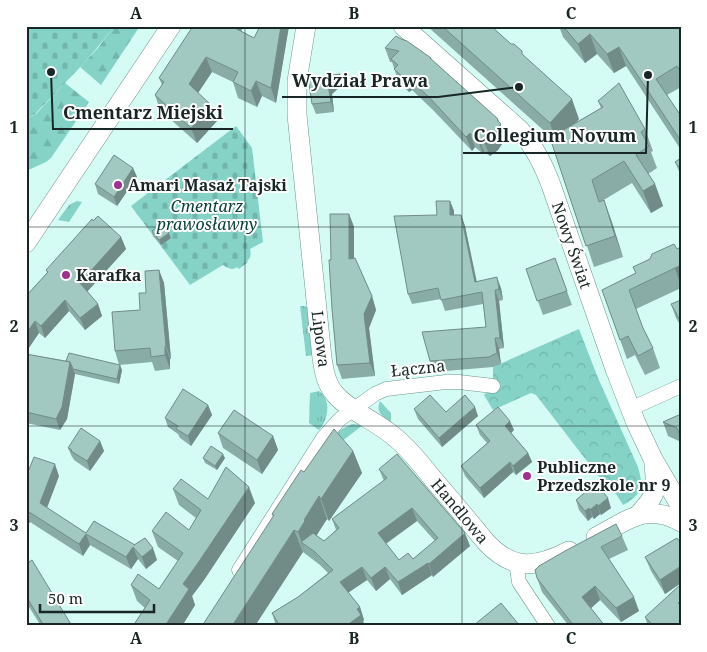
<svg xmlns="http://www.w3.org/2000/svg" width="707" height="652" viewBox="0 0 707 652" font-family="'Noto Serif',serif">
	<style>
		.grass { fill: url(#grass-tufts) }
		.forest { fill: url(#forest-firs) }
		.cemetery { fill: url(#cemetery-stones) }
		.park { fill: url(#park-crowns) }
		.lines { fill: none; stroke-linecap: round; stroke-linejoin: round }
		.street-casing { stroke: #6f948e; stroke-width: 15 }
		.secondary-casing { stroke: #6f948e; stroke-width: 20 }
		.street { stroke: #fff; stroke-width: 14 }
		.secondary { stroke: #fff; stroke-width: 19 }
		.wall { fill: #8aaca6; fill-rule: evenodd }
		.shaded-wall { fill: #718c87 }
		.building { fill: #a1c8c1; stroke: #718c87; fill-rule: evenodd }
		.grid { fill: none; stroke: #182725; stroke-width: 1; stroke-opacity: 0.55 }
		.poi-dot { fill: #9e3090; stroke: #fff; stroke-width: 2 }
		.labels { text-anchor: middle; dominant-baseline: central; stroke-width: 4; stroke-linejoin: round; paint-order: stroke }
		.poi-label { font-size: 16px; font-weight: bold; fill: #182725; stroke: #fff; text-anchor: start }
		.park-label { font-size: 16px; font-style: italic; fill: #07403a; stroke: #fff }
		.street-label { font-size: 16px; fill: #182725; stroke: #fff }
		.leader { fill: none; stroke: #182725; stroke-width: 2 }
		.callout-dot { fill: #182725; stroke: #fff; stroke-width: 2 }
		.callout-label { font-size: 18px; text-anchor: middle; font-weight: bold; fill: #182725; stroke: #fff; stroke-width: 4; stroke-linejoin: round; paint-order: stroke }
		.neatline { fill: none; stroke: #182725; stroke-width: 2 }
		.grid-label { font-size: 16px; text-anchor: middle; font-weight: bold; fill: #182725 }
	</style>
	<defs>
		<pattern id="grass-tufts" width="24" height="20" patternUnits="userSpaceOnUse" patternTransform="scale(1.25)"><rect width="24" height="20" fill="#85d3c7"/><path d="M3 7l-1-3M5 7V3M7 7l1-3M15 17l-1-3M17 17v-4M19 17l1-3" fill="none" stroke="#72b5ab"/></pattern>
		<pattern id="forest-firs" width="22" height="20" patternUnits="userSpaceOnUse" patternTransform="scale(1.25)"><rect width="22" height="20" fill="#85d3c7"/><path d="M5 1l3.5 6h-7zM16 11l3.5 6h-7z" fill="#72b5ab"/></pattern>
		<pattern id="cemetery-stones" width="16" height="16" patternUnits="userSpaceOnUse" patternTransform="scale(1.25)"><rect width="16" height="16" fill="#85d3c7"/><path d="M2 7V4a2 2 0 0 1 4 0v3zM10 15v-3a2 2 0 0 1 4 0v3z" fill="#72b5ab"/></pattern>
		<pattern id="park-crowns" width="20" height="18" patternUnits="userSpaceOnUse" patternTransform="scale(1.25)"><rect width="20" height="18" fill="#85d3c7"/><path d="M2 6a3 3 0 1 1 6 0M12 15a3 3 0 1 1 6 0" fill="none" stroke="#72b5ab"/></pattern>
	</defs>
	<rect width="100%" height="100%" fill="#d4fcf5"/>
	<!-- grass -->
	<g class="grass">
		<path d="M77 201 82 202 69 222 58 220 69 205Z"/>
		<path d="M300 306H305L309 309 313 355 306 356Z"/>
		<path d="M319 391C332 400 328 420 319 430L309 423 310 393Z"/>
		<path d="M380 401 391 413V422C383 417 375 412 380 401Z"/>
		<path d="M352 424 363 425 341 442 334 437 342 429Z"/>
	</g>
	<!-- forest -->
	<g class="forest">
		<path d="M114 26H140L101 85 80 67 98 48Z"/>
		<path d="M65 83 89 102 51 158 46 162 26 171V119L36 114Z"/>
	</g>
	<!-- cemetery -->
	<g class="cemetery">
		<path d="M26 26H114C91 58 63 85 35 114L26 119Z"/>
		<path d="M236 126 252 148 263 242 250 249C251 254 251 258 247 261L248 262 239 269 237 267C232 271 228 268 223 265L190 285 131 206Z"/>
	</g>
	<!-- park -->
	<path class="park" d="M579 329 598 378 638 467C644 488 642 494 623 505L607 480 603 482 536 395 531 393 493 410 484 395 493 386V367Z"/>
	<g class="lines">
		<defs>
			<g id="street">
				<path d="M630 409 681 386"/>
				<path d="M516 562 519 582 548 626"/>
				<path d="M239 570 323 438 340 419 375 394 386 389 446 382H459L493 386"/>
			</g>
			<g id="secondary">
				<path d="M306 26 297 81V115L322 358C324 371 326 384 335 394 350 412 379 422 397 439 411 451 422 465 433 479 451 500 468 520 485 541 512 571 536 568 569 551"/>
				<path d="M403 26 520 130C535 148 543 164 551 185L615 369 636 423 653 459 681 507"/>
				<path d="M26 243 171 26"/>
				<path d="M638 515C656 496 657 492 654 465"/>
				<path d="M596 537C627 521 646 502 681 522"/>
			</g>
		</defs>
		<!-- street casing -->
		<use href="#street" class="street-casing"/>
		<!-- secondary casing -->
		<use href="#secondary" class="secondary-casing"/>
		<!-- street -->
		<use href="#street" class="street"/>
		<!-- secondary -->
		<use href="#secondary" class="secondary"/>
	</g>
	<!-- wall -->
	<g class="wall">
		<path d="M260 26H289L276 103 262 96 257 107 238 98 233 82 212 72 198 93 217 121 197 143 160 110 155 95 162 85 159 78 241 31 254 38Z"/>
		<path d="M427 26H491L523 55 579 119 577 122 601 108 598 101 645 129 653 151 651 152 657 168 648 174 655 184 663 206 651 213 632 183 602 201 604 200 623 257 594 267 551 137Z"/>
		<path d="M559 26H681V87L667 95 681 116V150L626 66 614 73 597 54 585 63 563 37Z"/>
		<path d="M385 48 431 58 432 60 500 123 506 138 498 150 490 156 484 152 483 154 475 147 472 151 433 110 412 90 409 92 399 83 392 62H390Z"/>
		<path d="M340 74 343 84 332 94 334 112 316 114 312 104Z"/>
		<path d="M681 158V176L675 162Z"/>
		<path d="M133 168 137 177 117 206 98 194 95 184Z"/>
		<path d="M450 201 454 211V215H461L465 226 476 281 501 288 503 300 499 301 504 348 499 349 501 364 493 367 434 372 430 361 486 327 483 304 445 311 441 299 412 304 408 294 437 215Z"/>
		<path d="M349 214 354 227V258L372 296 376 310 369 328 375 376 342 379 337 365 331 260Z"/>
		<path d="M152 231 171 238 161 245 153 236Z"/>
		<path d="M121 237 126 249 87 292 98 304 102 316 85 330 69 311 45 338 39 333 26 352V296L47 273 46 270Z"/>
		<path d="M681 247V288L636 309 643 328 653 348 660 368 645 375 635 355 627 359 602 290 636 273 633 267Z"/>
		<path d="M555 258 572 305 543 315 526 269Z"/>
		<path d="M159 270 164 283 171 359H170V369L155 371 152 362 119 365 115 351 140 310 146 293Z"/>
		<path d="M681 300V326L676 318 671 304Z"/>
		<path d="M26 354 122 370 119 384 75 374 67 419 60 430 26 423Z"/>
		<path d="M208 405 212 415 191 446 180 438 178 434 168 427 165 418Z"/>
		<path d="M414 409 446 412 478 416 442 447 418 419Z"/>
		<path d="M681 414V442L668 436 663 422Z"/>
		<path d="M476 425 514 430 511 433 528 453 532 462 516 475 513 472 484 498 465 476 461 466 487 443 480 435Z"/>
		<path d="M218 433 273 436 278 450 262 474 223 448Z"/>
		<path d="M100 441 104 451 90 471 74 460 73 458 72 457 68 448Z"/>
		<path d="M353 451 362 473 329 521 327 519 316 536 324 541 336 530 332 519 384 481 379 469 470 546 433 577 432 575 402 595 390 579 376 591 367 580 348 592 360 607 364 620 363 621 365 626H276L272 613 298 597 328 573 320 565 303 552 273 517 272 514 304 472ZM417 521 435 541 413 559 399 560 386 544Z"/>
		<path d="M203 458H225L217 470 205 463Z"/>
		<path d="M59 476 47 508 86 533 94 521 157 560 146 569 138 559 131 569 90 545 83 556 30 522 26 526V477Z"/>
		<path d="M173 489 208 499 255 503 204 580 192 596 195 605 182 626H133L145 608 137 601 131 585 159 589 178 561 158 547 152 531 189 530 196 518 179 505Z"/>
		<path d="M576 500 611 508 601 515 600 514 594 519 592 517 588 521 579 510Z"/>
		<path d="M622 536 628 550 609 559 639 611 621 622 600 600 591 608 605 626H569L542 592 537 578Z"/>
		<path d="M645 557 681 583 665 594 651 571Z"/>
		<path d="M26 564 72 626H41L26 602Z"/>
		<path d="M645 617 681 626H648Z"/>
	</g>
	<!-- shaded-wall -->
	<g class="shaded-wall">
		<path d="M230 26H244L235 41Z"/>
		<path d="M281 26H289L276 103 271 88Z"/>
		<path d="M590 34 597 54 585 63 578 44Z"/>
		<path d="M619 47 626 66 614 73 607 54Z"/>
		<path d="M206 57 212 72 194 99 189 84Z"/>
		<path d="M340 74 343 84 332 94 334 112 331 102 328 85Z"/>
		<path d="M406 76 412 90 409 92 404 78Z"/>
		<path d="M256 81 262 96 257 107 251 91Z"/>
		<path d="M572 99 579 119 557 143 550 123Z"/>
		<path d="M211 105 217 121 197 143 191 128Z"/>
		<path d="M498 119 506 138 498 150 490 156 484 142Z"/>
		<path d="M470 133 475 147 472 151 466 137Z"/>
		<path d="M479 138 484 152 483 154 478 140Z"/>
		<path d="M133 168 137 177 117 206 114 197Z"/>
		<path d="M655 184 663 206 651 213 643 191Z"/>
		<path d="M604 200 612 222 623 257 615 236Z"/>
		<path d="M450 201 454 211V226L450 215Z"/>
		<path d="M349 214 354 227V272L349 259Z"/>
		<path d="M461 215 465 226 479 292 475 282Z"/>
		<path d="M169 233 171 238 161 245 159 240Z"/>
		<path d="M121 237 126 249 84 295 80 283Z"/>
		<path d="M681 265V286L675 268Z"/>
		<path d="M159 270 164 283 171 359 166 346Z"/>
		<path d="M497 277 501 288 503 300 499 289Z"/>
		<path d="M495 290 499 301 504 348 500 338Z"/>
		<path d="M372 296 376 310 369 328 375 376 370 363 364 314Z"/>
		<path d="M65 300 69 311 45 338 41 326Z"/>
		<path d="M98 304 102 316 85 330 80 318Z"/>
		<path d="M35 321 39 333 26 352V334Z"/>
		<path d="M495 338 499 349 501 364 497 353Z"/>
		<path d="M165 346 170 359V369L165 355Z"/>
		<path d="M70 362 75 374 67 419 60 430 56 419Z"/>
		<path d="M120 365 122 370 119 384 117 379Z"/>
		<path d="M208 405 212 415 191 446 188 436Z"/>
		<path d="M475 407 478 416 442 447 439 438Z"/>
		<path d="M510 421 514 430 508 436 505 426Z"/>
		<path d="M273 436 278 450 262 474 257 460Z"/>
		<path d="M100 441 104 451 90 471 87 461Z"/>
		<path d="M353 451 362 473 329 521 321 499Z"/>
		<path d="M528 453 532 462 516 475 513 466Z"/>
		<path d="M223 454 225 458 217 470 215 466Z"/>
		<path d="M510 462 513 472 484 498 480 488Z"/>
		<path d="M55 464 59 476 44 515 40 503Z"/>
		<path d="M249 487 255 503 204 580 192 596 195 605 182 626H165L183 584Z"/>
		<path d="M319 496 327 519 313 541 301 542 306 554 298 532 304 520Z"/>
		<path d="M608 498 611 508 601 515 598 506Z"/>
		<path d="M597 504 600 514 594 519 590 510Z"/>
		<path d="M412 508 417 521 382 546 378 533Z"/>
		<path d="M589 508 592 517 588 521 585 511Z"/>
		<path d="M26 512 30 522 26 526Z"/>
		<path d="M294 530 303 552 255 626H232Z"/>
		<path d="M465 533 470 546 433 577 429 564Z"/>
		<path d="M86 534 90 545 83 556 79 544Z"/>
		<path d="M133 547 138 559 131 569 126 557Z"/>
		<path d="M153 548 157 560 146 569 142 557Z"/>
		<path d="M428 563 432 575 402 595 398 582Z"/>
		<path d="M681 566V583L665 594 660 580Z"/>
		<path d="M362 567 367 580 345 595 340 582Z"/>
		<path d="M385 567 390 579 376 591 371 578Z"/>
		<path d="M595 586 600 600 588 611 582 597Z"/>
		<path d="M634 597 639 611 621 622 616 608Z"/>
		<path d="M360 607 364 620 363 621 365 626H346L357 609Z"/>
	</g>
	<!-- building -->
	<g class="building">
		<path d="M193 26H231L254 38 260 26H281L271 88 256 81 251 91 233 82 238 72 206 57 189 84 211 105 191 128 155 95 164 82 159 78Z"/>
		<path d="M442 26H491L511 44H514L522 51V54L572 99 550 123Z"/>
		<path d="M563 26H681V72L677 66 656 79 681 116V141L619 47 607 54 590 34 578 44Z"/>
		<path d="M396 36 401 39 407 41 431 58H430L498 119 497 120 501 124 493 136 484 142 479 138 478 140 470 133 466 137 428 96 406 76 404 78 394 69 398 65 391 59 399 51 385 48 393 39Z"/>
		<path d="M340 74 328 85 331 102 312 104 308 78Z"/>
		<path d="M619 83 645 129 641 132 649 146 636 155 655 184 643 191 624 161 592 180 599 202 604 200 615 236 586 246 550 138 603 107 598 101Z"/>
		<path d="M114 155 133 168 114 197 95 184Z"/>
		<path d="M681 158V170L675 162Z"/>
		<path d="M436 201H450V215H461L475 282 497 277 499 289 495 290 500 338H495L497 353 489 357 430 361 422 332 486 327 482 292 441 300 438 288 408 294 394 216 437 215Z"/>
		<path d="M330 214H349V259L355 258 372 296 364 314 370 363 337 365 332 309 329 260H331Z"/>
		<path d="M98 216 121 237 80 283 98 304 80 318 65 300 41 326 35 321 26 334V296L48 272 46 270 92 219 93 221Z"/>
		<path d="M161 223 169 233 159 240 152 231Z"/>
		<path d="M674 244 677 249 681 247V265L675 268 629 290 643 328 653 348 638 356 628 336 620 340 602 290 636 273 633 267 650 259 652 254Z"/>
		<path d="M555 258 567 291 537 301 526 269Z"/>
		<path d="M159 270 166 346H165V355L151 357 150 348 115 351 112 312 140 310 139 293H146L145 271Z"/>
		<path d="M681 300V322L671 304Z"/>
		<path d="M69 353 120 365 117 379 73 369 70 362 66 361Z"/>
		<path d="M26 354 70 362 62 407 56 419 26 412Z"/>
		<path d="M183 389 208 405 188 436 176 429 178 426 165 418Z"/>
		<path d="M430 395 446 412 465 395 475 407 439 438 414 409Z"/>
		<path d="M498 407 510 421 505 426 528 453 513 466 510 462 480 488 461 466 490 441 476 425Z"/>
		<path d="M234 410 273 436 257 460 218 433Z"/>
		<path d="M681 414V438L677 428 663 422Z"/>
		<path d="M81 428 100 441 87 461 71 451 72 450 68 448Z"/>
		<path d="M334 429 353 451 321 499 319 496 304 520 305 521 298 532 294 530 232 626H202L274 515 272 514 301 470 304 472Z"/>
		<path d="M211 446 223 454 215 466 203 458Z"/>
		<path d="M397 454 465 533 429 564 428 563 398 582 385 567 371 578 362 567 340 582 360 607 357 609 361 615 346 626H280L272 613 298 597 333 570 315 552 301 542 313 533 324 541 339 528 332 519 387 478 379 469ZM412 508 438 538 413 559 408 553 399 560 378 533Z"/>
		<path d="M34 457 55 464 40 503 86 533 94 521 135 545H134L145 538 153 548 142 557 133 547 126 557 86 534 79 544 26 510V477Z"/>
		<path d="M226 467 249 487 198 563 183 584 189 589 165 626H133L150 600 131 585 138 574 159 589 183 553 152 531 166 512 189 530 201 510 173 489 181 479 208 499Z"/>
		<path d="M596 483 608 498 598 506 597 504 590 510 589 508 585 511 576 500Z"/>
		<path d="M616 524 622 536 601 547 634 597 616 608 595 586 582 597 605 626H574L537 578 535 570 539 566 565 551Z"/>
		<path d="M677 538 681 543V566L660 580 645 557Z"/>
		<path d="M32 560 72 626H44L26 596V564Z"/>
		<path d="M681 584V600L678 603 681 606V626H653V625L645 617Z"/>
		<path d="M501 603 520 626H470L473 624 474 625Z"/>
	</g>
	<!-- grid -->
	<path class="grid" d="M245 26V626M462 26V626M26 227H681M26 426H681"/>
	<!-- markers -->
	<g class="poi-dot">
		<circle cx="118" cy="185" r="5"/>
		<circle cx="66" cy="275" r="5"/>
		<circle cx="527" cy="476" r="5"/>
	</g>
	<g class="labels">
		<!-- poi labels -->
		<g class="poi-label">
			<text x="128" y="185">Amari Masaż Tajski</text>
			<text x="76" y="275">Karafka</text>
			<text x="537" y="467">Publiczne<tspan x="537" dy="18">Przedszkole nr 9</tspan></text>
		</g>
		<!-- park labels -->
		<g class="park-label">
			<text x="207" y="206">Cmentarz<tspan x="207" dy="18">prawosławny</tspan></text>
		</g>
		<!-- street labels -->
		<g class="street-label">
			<text transform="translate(572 245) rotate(71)">Nowy Świat</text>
			<text transform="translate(321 339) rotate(83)">Lipowa</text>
			<text transform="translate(418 368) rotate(-6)">Łączna</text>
			<text transform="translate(460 511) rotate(50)">Handlowa</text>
		</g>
	</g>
	<!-- callouts -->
	<path class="leader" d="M519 87L438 97H282M51 72L53 129H233M648 75L646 153H463"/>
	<g class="callout-dot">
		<circle cx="519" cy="87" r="5"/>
		<circle cx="51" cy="72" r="5"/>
		<circle cx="648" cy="75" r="5"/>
	</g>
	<g class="callout-label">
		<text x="360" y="87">Wydział Prawa</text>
		<text x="143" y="119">Cmentarz Miejski</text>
		<text x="555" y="142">Collegium Novum</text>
	</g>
	<!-- border -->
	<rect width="707" height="652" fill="none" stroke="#ffffff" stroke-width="55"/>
	<!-- scale -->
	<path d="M40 604v8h114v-8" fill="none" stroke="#182725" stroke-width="2.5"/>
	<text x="48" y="604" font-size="15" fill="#182725" stroke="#ffffff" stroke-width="4" paint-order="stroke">50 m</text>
	<rect x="28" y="28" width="652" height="596" class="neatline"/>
	<g class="grid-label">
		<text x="136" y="19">A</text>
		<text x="354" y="19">B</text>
		<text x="571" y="19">C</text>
		<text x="14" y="133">1</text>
		<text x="693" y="133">1</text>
		<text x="14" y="332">2</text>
		<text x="693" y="332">2</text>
		<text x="14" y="531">3</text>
		<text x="693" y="531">3</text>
		<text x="136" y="644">A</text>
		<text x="354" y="644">B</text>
		<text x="571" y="644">C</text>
	</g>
</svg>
